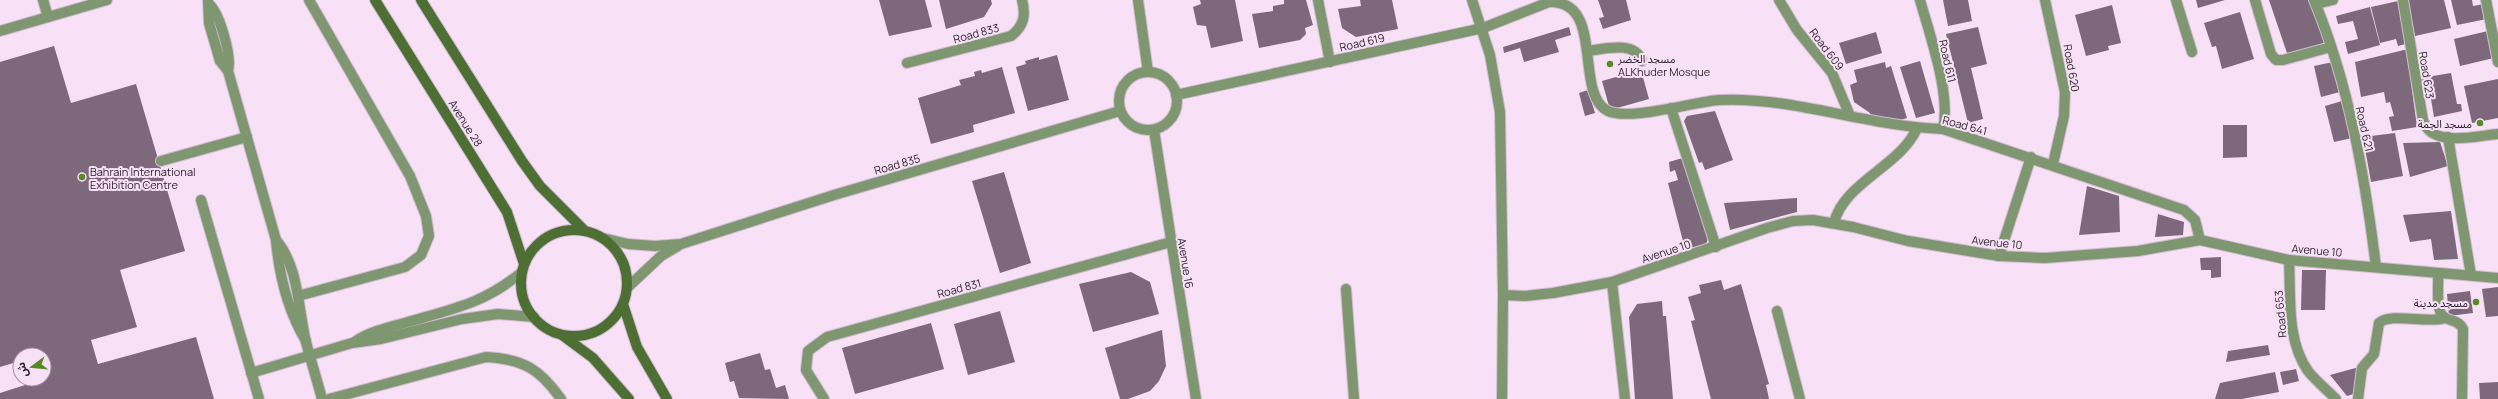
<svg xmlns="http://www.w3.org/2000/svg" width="2498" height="399" viewBox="0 0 2498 399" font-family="Manrope,'Noto Sans Arabic',sans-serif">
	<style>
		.building { fill: #7d687c }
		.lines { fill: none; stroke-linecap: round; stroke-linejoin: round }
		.service-casing { stroke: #d2bdd2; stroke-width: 12 }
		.minor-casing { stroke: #d2bdd2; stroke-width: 12 }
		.tertiary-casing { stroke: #d2bdd2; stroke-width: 12 }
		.secondary-casing { stroke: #d2bdd2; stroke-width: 12 }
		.service { stroke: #7f9770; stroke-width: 10 }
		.minor { stroke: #7f9770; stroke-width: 10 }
		.tertiary { stroke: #7f9770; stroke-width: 10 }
		.secondary { stroke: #4e6f34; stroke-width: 10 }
		.poi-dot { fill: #568b24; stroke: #f8e0f7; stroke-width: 1.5 }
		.labels { text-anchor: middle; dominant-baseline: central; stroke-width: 4; stroke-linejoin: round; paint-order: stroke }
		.street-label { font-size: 11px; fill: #271f27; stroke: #f8e0f7 }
		.poi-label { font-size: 11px; fill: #271f27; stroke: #f8e0f7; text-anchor: start }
	</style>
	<rect width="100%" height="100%" fill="#f8e0f7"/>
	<!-- building -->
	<g class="building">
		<path d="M879 0H925L932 27 889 36Z"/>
		<path d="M939 0H991L992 4 984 17 946 29Z"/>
		<path d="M1200 0H1235L1243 41 1211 48 1206 26 1197 25 1193 7 1201 4Z"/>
		<path d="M1284 0H1306L1313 25 1305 28 1306 34 1300 40 1259 48 1252 14 1273 11V6L1284 4Z"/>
		<path d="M1360 0H1392L1398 29 1356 37 1342 28 1338 9 1361 6Z"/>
		<path d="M1598 0H1626L1631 20 1603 29 1599 18 1604 17Z"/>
		<path d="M1943 0H1968L1972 21 1948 26Z"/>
		<path d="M2196 0H2225L2198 8Z"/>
		<path d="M2269 0H2311L2325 44 2288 56Z"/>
		<path d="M2407 0H2444L2451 28 2415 36Z"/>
		<path d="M2451 0H2472L2473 6 2484 4 2487 19 2457 25Z"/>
		<path d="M2398 1 2409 43 2398 46 2396 39 2380 43 2371 7Z"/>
		<path d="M2112 5 2121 43 2108 46 2109 50 2086 56 2075 15Z"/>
		<path d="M2370 7 2380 45 2348 54 2345 42 2358 39 2353 21 2338 24 2336 16Z"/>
		<path d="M2240 12 2254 59 2222 69 2216 46 2212 47 2204 23Z"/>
		<path d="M1569 27 1571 35 1555 40 1559 52 1524 62 1520 48 1504 53 1503 47Z"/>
		<path d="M1978 27 1987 64 1971 68 1983 119 1968 123 1946 34Z"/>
		<path d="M2488 31 2494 58 2460 66 2454 39Z"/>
		<path d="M1876 32 1882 53 1846 64 1839 43Z"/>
		<path d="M54 46 71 103 136 84 185 251 120 270 137 327 91 340 98 364 196 337 214 399H0V393L44 379V355H20V361L0 367V62Z"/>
		<path d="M2408 49 2416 81 2411 82 2417 127 2392 131 2389 117 2394 116 2390 102 2386 103 2384 92 2361 97 2355 62Z"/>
		<path d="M1057 55 1069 100 1028 111 1016 67 1026 64 1025 61 1039 57V60Z"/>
		<path d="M1920 61 1935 113 1916 118 1900 67Z"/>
		<path d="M1885 62 1886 68 1891 66 1907 118 1897 121 1871 118 1870 113 1854 102 1850 85 1857 82 1854 70Z"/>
		<path d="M2333 62 2340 92 2321 97 2314 66Z"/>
		<path d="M1002 67 1015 113 973 125 974 132 931 144 918 98 961 85 959 80 975 76 974 72 981 70 982 73Z"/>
		<path d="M1641 70 1649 99 1610 110 1602 81Z"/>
		<path d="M2451 73 2457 104H2461L2462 111 2434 117 2429 87 2423 88 2421 78Z"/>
		<path d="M2498 79V118L2472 123 2464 86Z"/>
		<path d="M1588 90 1595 113 1585 116 1579 93Z"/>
		<path d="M2342 101 2352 138 2334 142 2325 106Z"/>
		<path d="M1715 111 1733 160 1705 170 1702 162 1699 163 1684 121 1687 116Z"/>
		<path d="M2223 125H2247V157L2223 158Z"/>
		<path d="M2395 133 2403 176 2371 182 2363 137Z"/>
		<path d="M2440 142 2448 166 2410 177 2403 143Z"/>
		<path d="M1686 157 1710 233 1706 244 1685 249 1668 183 1678 180 1675 170 1670 172 1669 162Z"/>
		<path d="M1004 172 1031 263 1000 273 972 181Z"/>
		<path d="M2087 186 2119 196 2120 232 2079 235Z"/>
		<path d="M1797 198V212L1730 230 1724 203Z"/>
		<path d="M2451 211 2458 259 2434 260 2431 239 2410 242 2403 215Z"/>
		<path d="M2158 214 2184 222 2183 235 2155 237Z"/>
		<path d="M2221 257V277L2211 278V270H2201L2200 258Z"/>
		<path d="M2302 270H2326L2325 310H2301Z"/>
		<path d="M1131 272 1150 282 1159 314 1093 332 1079 284Z"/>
		<path d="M1721 280 1724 290 1741 284 1769 384 1766 385 1769 399H1711L1691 321 1695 320 1688 297 1701 293 1699 285Z"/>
		<path d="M2498 287V316L2486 317 2482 289Z"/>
		<path d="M2470 291 2473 313 2449 316 2447 294Z"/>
		<path d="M1662 301 1663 316H1666L1673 399H1635L1629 317 1637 304Z"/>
		<path d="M1000 311 1015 362 968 375 954 324Z"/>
		<path d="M931 323 944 369 855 394 842 348Z"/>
		<path d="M1162 330 1166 366 1159 381 1150 391 1128 399H1120L1105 348Z"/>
		<path d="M2268 345 2270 355 2226 362 2228 351Z"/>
		<path d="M760 353 765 370 770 369 776 388 785 385 789 399 739 398 734 381 730 382 725 363Z"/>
		<path d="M2359 367 2357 393 2347 396 2330 375Z"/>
		<path d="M2296 369 2299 381 2283 385 2280 372Z"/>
		<path d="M2275 372 2279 392 2242 399H2215L2220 383Z"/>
		<path d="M2498 382V399H2480L2479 383Z"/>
	</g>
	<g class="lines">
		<defs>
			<g id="service">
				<path d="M43 0 48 17"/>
				<path d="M208 0 209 23 220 61 228 71"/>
				<path d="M2176 0 2192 52"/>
				<path d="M2255 0 2271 54 2276 60H2283L2331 47"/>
				<path d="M209 4C220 14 232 57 228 71L276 240C279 274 288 311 306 341"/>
				<path d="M0 31 107 0"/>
				<path d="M161 161 247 137"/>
				<path d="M201 200 259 399"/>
				<path d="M276 240C299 267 298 309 306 342 311 361 317 380 322 399"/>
				<path d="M298 296 405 267 421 255 429 236 426 216 410 176 309 0"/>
				<path d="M1777 311 1800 399"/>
				<path d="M356 341C371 331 390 327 408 322 453 309 485 303 522 272"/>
				<path d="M251 373 352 343 381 339 462 319 498 314 534 317"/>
				<path d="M329 399 486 357C523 359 540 369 561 399"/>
			</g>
			<g id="minor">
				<path d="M1318 0 1330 62"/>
				<path d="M1472 0 1490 55 1500 112 1503 295 1502 399"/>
				<path d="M1779 0 1797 30 1832 73 1850 116"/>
				<path d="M1920 0C1930 36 1951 94 1943 129"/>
				<path d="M2045 0 2065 92 2064 116 2053 164"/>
				<path d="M2314 0C2349 84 2365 177 2376 267"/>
				<path d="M2403 0 2423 120C2431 148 2475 136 2498 134"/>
				<path d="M2486 0 2498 62"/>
				<path d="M2316 4 2333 0"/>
				<path d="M1588 51C1604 49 1635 40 1642 61"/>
				<path d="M907 63 1011 36C1024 26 1026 15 1022 0"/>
				<path d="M1176 95 1483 28 1549 2C1606 0 1573 94 1608 111 1629 121 1693 102 1719 100 1792 96 1869 127 1943 129L2184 210 2195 220 2200 240"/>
				<path d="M1671 108 1716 247"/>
				<path d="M1154 130 1196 399"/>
				<path d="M2448 137 2471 275"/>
				<path d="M1834 223C1844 182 1901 166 1917 128"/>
				<path d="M1999 256 2031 157"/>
				<path d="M2289 260C2291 296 2286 340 2308 371 2316 381 2327 390 2336 399"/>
				<path d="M2438 274C2439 284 2435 311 2444 317 2451 322 2459 320 2463 329L2462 399"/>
				<path d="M1612 282 1625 399"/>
				<path d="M1346 289 1354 399"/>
				<path d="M1503 295 1525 296 1553 293 1612 282 1767 228 1793 221 1813 220 1853 227 1908 241 1999 256 2045 258 2138 251 2200 240 2289 260 2498 278"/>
				<path d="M824 399 806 370 808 351 827 337 1171 242"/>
				<path d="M2358 399 2362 368 2374 354 2379 323C2391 312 2428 324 2445 318"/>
			</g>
			<g id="tertiary">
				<path d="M1138 0 1148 72"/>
				<circle cx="1148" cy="101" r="29"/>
				<path d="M603 238 628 244 655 246 681 244 834 195 1120 111"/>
				<path d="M627 288 661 256 678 246"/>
			</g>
			<g id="secondary">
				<path d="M375 0 507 212 524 264"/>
				<path d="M421 0 522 161 540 186 584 230"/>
				<circle cx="574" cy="283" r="53"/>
				<path d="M623 304 637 347 667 399"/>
				<path d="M562 335 593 358 629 399"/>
			</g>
		</defs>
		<!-- service casing -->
		<use href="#service" class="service-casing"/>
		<!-- minor casing -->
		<use href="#minor" class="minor-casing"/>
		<!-- tertiary casing -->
		<use href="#tertiary" class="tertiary-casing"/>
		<!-- secondary casing -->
		<use href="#secondary" class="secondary-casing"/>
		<!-- service -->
		<use href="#service" class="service"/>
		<!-- minor -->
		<use href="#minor" class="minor"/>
		<!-- tertiary -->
		<use href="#tertiary" class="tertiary"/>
		<!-- secondary -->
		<use href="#secondary" class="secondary"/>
	</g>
	<!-- markers -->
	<g class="poi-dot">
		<circle cx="1610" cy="64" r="4"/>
		<circle cx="2480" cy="123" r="4"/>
		<circle cx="82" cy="177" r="4"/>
		<circle cx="2476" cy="302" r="4"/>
	</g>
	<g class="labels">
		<!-- street labels -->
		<g class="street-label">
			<text transform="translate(976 33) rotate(-15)">Road 833</text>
			<text transform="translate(1362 42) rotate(-13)">Road 619</text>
			<text transform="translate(1827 49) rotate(53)">Road 609</text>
			<text transform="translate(1948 61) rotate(77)">Road 611</text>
			<text transform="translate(2072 68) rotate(80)">Road 620</text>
			<text transform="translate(2427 75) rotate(81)">Road 623</text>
			<text transform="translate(466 123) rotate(58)">Avenue 28</text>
			<text transform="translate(1965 125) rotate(15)">Road 641</text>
			<text transform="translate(2365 129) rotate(77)">Road 621</text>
			<text transform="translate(897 164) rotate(-16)">Road 835</text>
			<text transform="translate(1997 242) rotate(6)">Avenue 10</text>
			<text transform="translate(2317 250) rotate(5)">Avenue 10</text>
			<text transform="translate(1666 251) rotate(-18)">Avenue 10</text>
			<text transform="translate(1186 263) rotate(81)">Avenue 16</text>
			<text transform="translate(959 288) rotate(-15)">Road 831</text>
			<text transform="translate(2280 314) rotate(-95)">Road 653</text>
		</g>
		<!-- poi labels -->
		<g class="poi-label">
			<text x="1618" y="58">مسجد الخضر<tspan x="1618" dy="13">ALKhuder Mosque</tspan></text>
			<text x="2472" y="123" text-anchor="end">مسجد الجمة</text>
			<text x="90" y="171">Bahrain International<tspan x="90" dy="13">Exhibition Centre</tspan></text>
			<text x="2468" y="302" text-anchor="end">مسجد مدينة</text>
		</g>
	</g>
	<!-- north arrow -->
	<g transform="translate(32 367) rotate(254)"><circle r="19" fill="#f8e0f7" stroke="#a493a4"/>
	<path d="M0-3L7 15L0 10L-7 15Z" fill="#568b24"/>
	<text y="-6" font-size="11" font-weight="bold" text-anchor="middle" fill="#271f27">ش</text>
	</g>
</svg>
